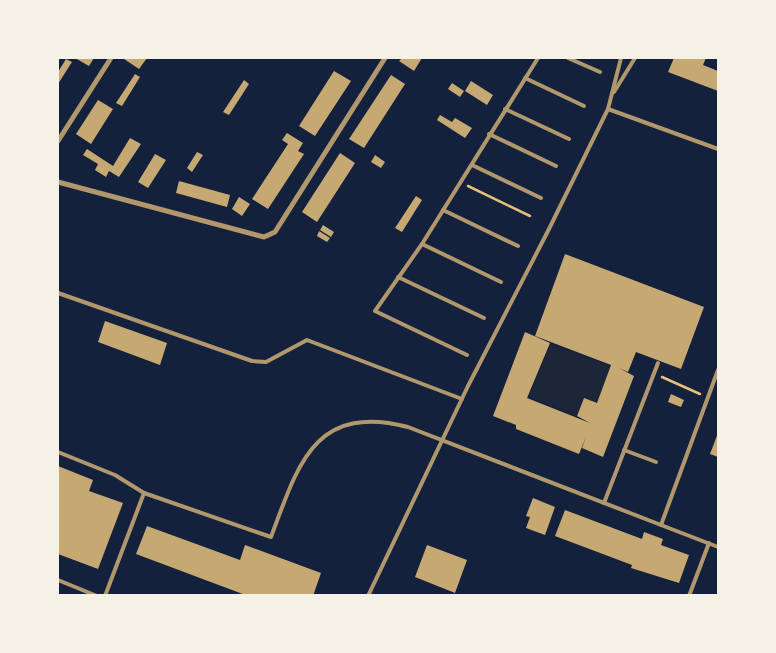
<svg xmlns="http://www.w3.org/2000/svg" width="776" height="653" viewBox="0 0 776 653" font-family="'PT Sans Narrow',sans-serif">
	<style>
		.green { fill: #1d2539 }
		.building { fill: #c6a872 }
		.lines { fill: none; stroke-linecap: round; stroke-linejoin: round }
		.path { stroke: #e5c07b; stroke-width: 2.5 }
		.service { stroke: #b1986c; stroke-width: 4 }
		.minor { stroke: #b1986c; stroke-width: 5 }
	</style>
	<rect width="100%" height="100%" fill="#14213d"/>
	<!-- green -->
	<path class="green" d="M550 344 610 366 597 403 583 398 576 416 529 397Z"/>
	<!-- building -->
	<g class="building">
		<path d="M75 58H94L89 66Z"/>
		<path d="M125 58H147L139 69 124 59Z"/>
		<path d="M402 58H422L414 71 399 61Z"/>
		<path d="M674 58H706L703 65 718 71V91L668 72Z"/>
		<path d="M66 59 72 62 58 84V72Z"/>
		<path d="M334 71 351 81 315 136 299 126Z"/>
		<path d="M135 74 140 77 122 106 116 103Z"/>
		<path d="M391 75 405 84 364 148 349 139Z"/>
		<path d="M244 80 249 84 229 115 223 112Z"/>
		<path d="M471 81 493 95 487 105 465 91Z"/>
		<path d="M452 83 464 91 460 97 448 89Z"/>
		<path d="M98 100 113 109 91 144 76 134Z"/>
		<path d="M440 115 452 122 455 118 472 128 465 138 437 120Z"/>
		<path d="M287 133 303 143 298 151 304 154 268 209 252 199 288 144 282 140Z"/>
		<path d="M130 138 141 144 119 177 109 171 106 177 95 170 98 164 83 155 87 149 113 166Z"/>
		<path d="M197 152 203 155 192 172 187 168Z"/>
		<path d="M340 153 355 163 317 222 302 212Z"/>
		<path d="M155 154 166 160 148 188 138 182Z"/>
		<path d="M375 155 385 162 381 168 371 162Z"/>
		<path d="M179 181 230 195 227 207 176 193Z"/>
		<path d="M416 196 422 200 402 232 395 228Z"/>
		<path d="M239 197 250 204 242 216 232 209Z"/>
		<path d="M323 225 334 232 331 237 320 230Z"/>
		<path d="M319 231 330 238 327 242 317 236Z"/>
		<path d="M565 254 704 307 681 369 636 352 628 372 619 368 634 376 603 457 582 448 586 437 579 454 516 429V425L493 416 525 332 550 343 527 398 590 423 577 416 584 398 597 403 611 365 535 336Z"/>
		<path d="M105 321 167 343 160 365 98 342Z"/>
		<path d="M671 394 684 400 681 407 668 402Z"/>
		<path d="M718 433V457L710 454Z"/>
		<path d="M58 466 93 480 89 491 123 503 98 569 58 554Z"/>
		<path d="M533 498 555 507 545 535 526 528 530 517 526 516Z"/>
		<path d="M565 510 642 539 644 532 663 539 661 545 689 555 679 583 631 568 632 565 555 536Z"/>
		<path d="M147 526 240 560 245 545 321 573 313 596H248L136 554Z"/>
		<path d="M427 545 467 560 455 593 415 577Z"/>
	</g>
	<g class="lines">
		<!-- path -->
		<g class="path">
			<path d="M468 186 530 216"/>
			<path d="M662 377 700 394"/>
		</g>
		<!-- service -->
		<g class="service">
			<path d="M568 58 600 72"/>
			<path d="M525 78 584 106"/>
			<path d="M614 92 635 58"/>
			<path d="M505 109 569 139"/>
			<path d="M608 109 718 149"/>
			<path d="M489 134 556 166"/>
			<path d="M472 165 541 198"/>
			<path d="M443 210 518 246"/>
			<path d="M422 244 501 282"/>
			<path d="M398 277 484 318"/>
			<path d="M58 293 252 361 266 362 307 340 462 399"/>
			<path d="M467 355 375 311 422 244 538 58"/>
			<path d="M624 450 656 462"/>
			<path d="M58 452 115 475 144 493"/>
			<path d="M604 503 658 363"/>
			<path d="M661 525 718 547"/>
			<path d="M58 580 97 596"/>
			<path d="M105 596 144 493 271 537C298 465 314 403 408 427L661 525 718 370"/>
			<path d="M368 596 468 386 548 231 608 109 621 58"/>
			<path d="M689 596 709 543"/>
		</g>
		<!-- minor -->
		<g class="minor">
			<path d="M58 141 111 58"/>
			<path d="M58 182 264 237 275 232 385 58"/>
		</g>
	</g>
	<!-- border -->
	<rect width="776" height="653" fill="none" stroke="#f6f1e7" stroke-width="118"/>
</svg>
